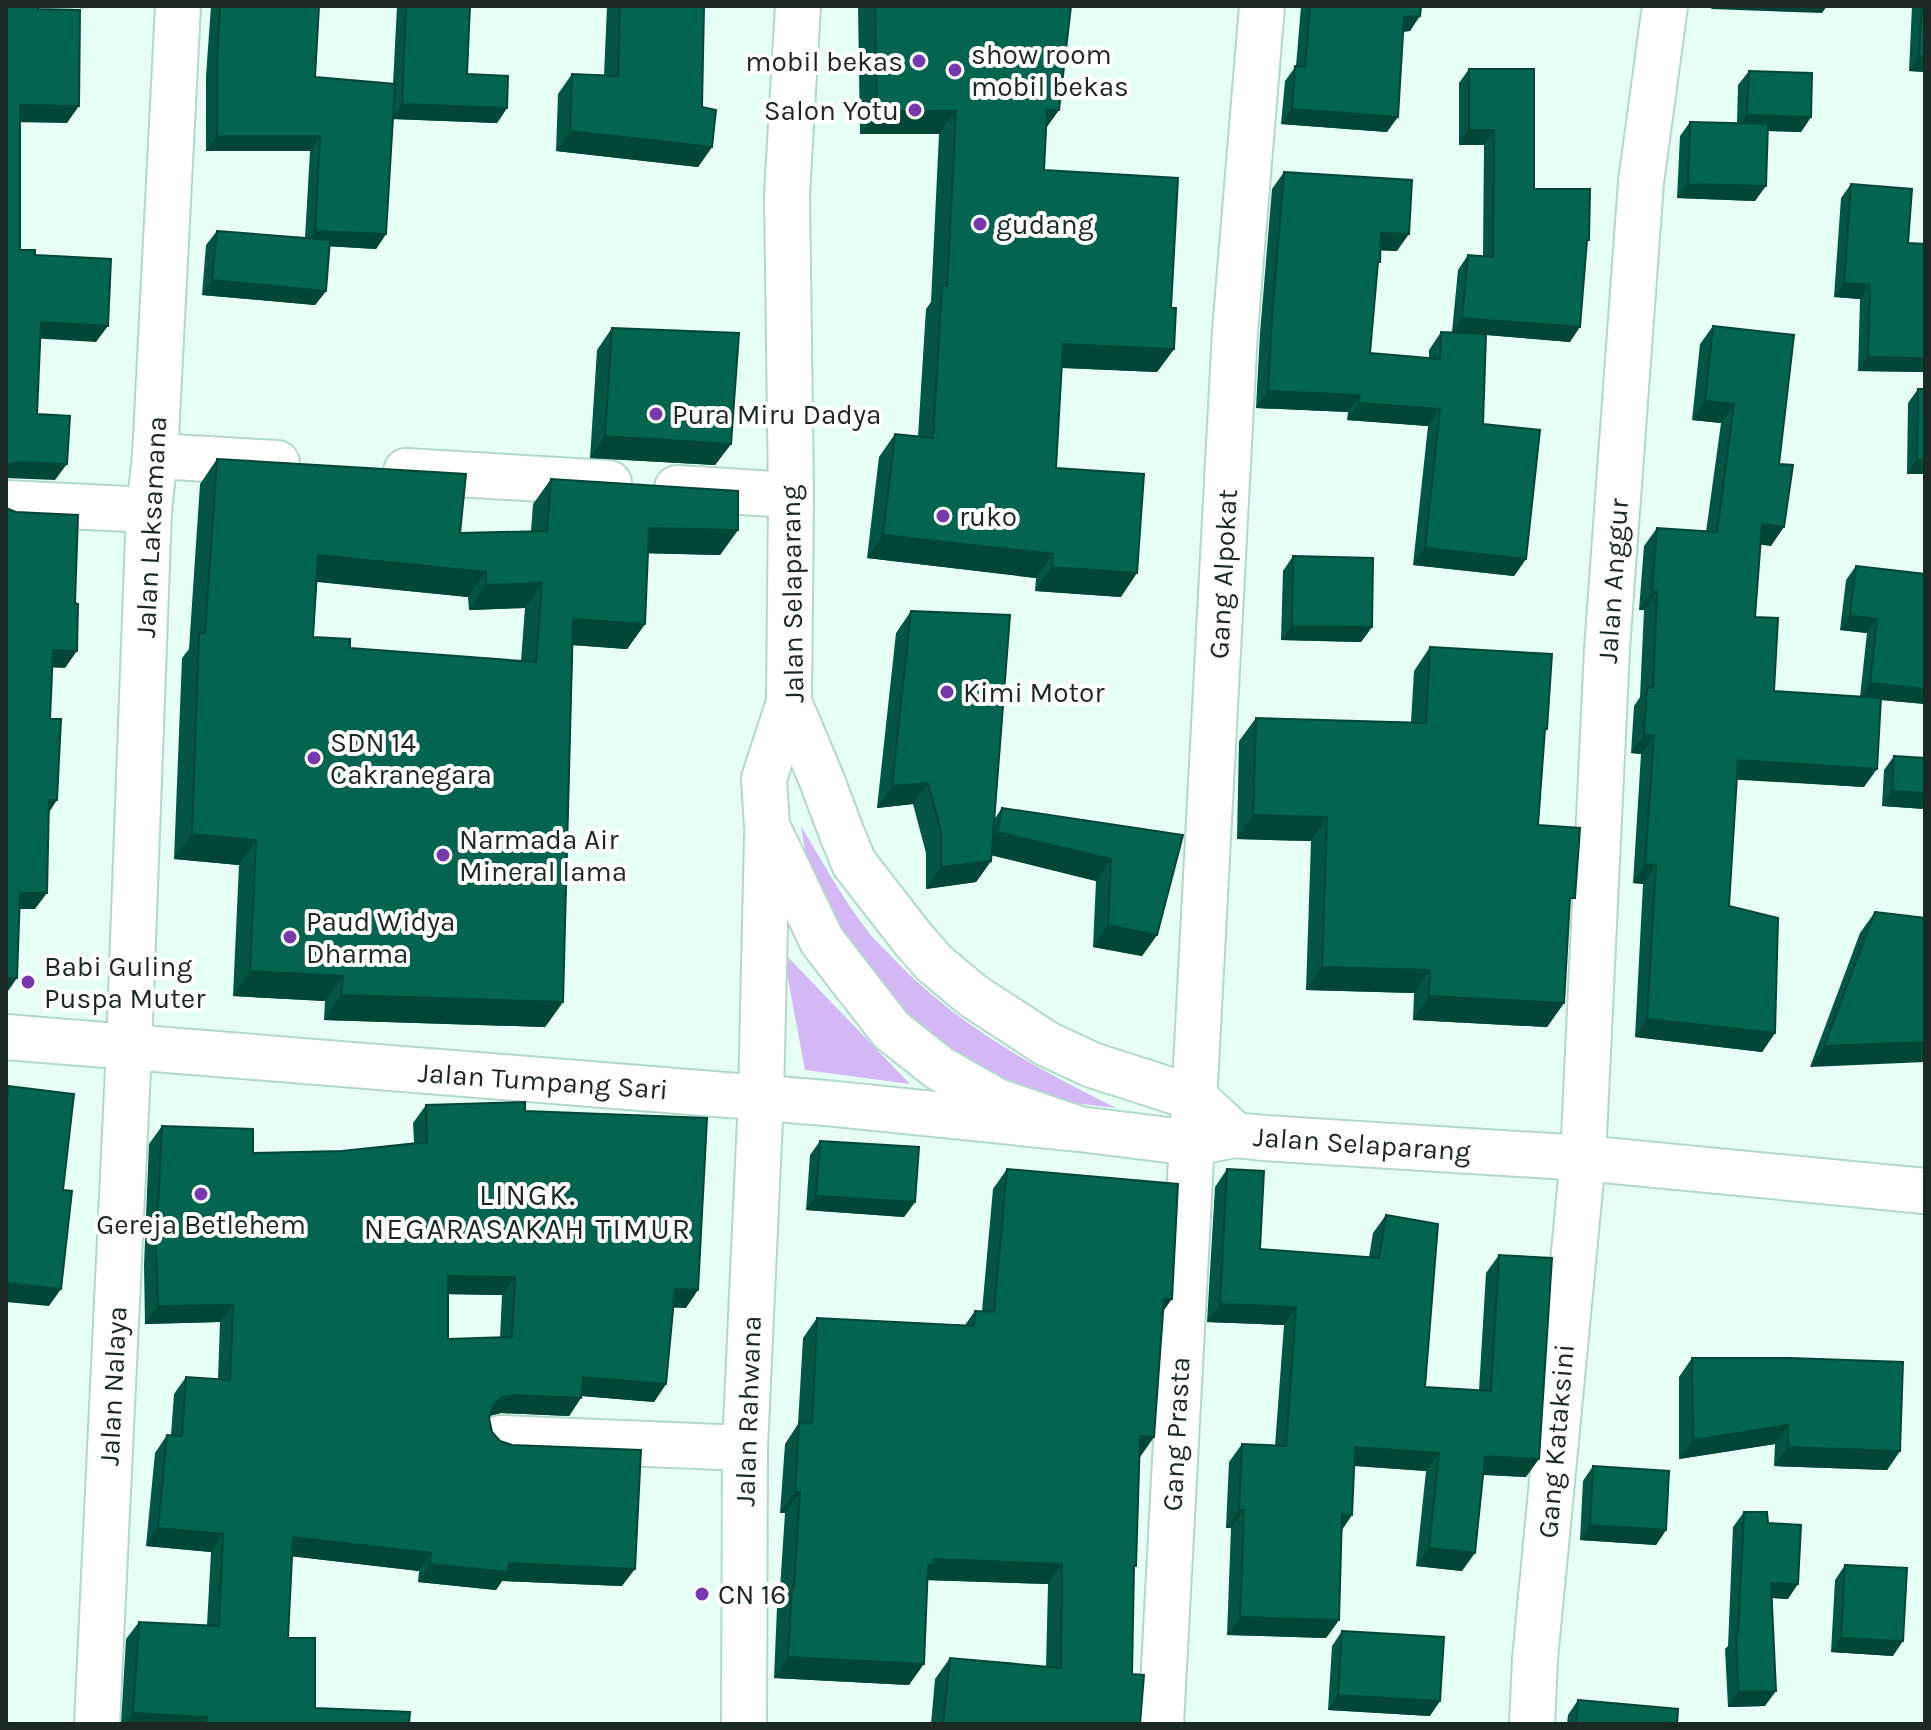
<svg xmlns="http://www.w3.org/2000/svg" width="1931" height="1730" viewBox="0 0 1931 1730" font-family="Karla,sans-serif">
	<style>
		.green { fill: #d4b8f6 }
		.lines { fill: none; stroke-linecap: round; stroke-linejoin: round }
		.minor-casing { stroke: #b1d8cb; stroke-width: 48 }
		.major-casing { stroke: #b1d8cb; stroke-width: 48 }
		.minor { stroke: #fff; stroke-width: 44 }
		.major { stroke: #fff; stroke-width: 44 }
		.wall { fill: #035645; fill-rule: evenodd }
		.shaded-wall { fill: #024638 }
		.building { fill: #036450; stroke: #024638; stroke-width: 2; fill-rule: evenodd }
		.poi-dot { fill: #7738ad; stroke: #fff; stroke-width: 3 }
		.labels { text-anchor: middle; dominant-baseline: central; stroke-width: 8; stroke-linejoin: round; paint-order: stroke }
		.poi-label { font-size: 28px; fill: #1a2925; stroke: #fff; text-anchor: start }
		.street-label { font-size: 28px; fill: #1a2925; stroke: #fff }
		.neighbourhood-label { font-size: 30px; letter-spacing: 2px; fill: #1a2925; stroke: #fff }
	</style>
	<rect width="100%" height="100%" fill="#e6fef6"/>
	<!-- green -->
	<g class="green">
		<path d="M801 826C822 861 842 898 867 930 874 940 884 948 892 957 956 1025 1034 1067 1116 1108L1037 1099 990 1079 889 1004 822 904 805 851Z"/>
		<path d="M783 952 910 1084 805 1070Z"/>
	</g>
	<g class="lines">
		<defs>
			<g id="minor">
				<path d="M155 456 277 463"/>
				<path d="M406 471 609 483"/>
				<path d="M677 488 791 495"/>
				<path d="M6 503 149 510"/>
				<path d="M501 1438 745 1448"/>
				<path d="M97 1724 129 1048 149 510 155 456 178 6"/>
				<path d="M744 1724 745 1448 761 1097"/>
				<path d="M1161 1724 1235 331 1262 6"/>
				<path d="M1532 1724 1535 1659 1583 1158 1607 649 1641 182 1665 6"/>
			</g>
			<g id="major">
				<path d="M798 6 787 194 791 495 789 702 821 778 842 834 854 863 913 939 934 963 972 995 1047 1044 1092 1065 1195 1098 1235 1135 1264 1138 1583 1158 1925 1191"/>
				<path d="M789 702 764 779 767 826 822 941 891 1030 939 1068 997 1101 1079 1129 1192 1143 1235 1135"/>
				<path d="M6 1037 826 1103 1079 1129"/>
				<path d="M761 1097 767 836"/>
			</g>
		</defs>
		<!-- minor casing -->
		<use href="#minor" class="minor-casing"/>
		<!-- major casing -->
		<use href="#major" class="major-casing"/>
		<!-- minor -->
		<use href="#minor" class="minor"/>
		<!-- major -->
		<use href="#major" class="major"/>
	</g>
	<!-- wall -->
	<g class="wall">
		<path d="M211 6H319L315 77 393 84 397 6H470L467 74 507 108 497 123 393 119 386 234 376 249 329 246 326 291 315 305 202 295 206 245 217 231 305 238 310 151H206V76Z"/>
		<path d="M562 6H704L702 107 712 147 698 167 556 151 558 94 572 74 604 75 607 7 562 8Z"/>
		<path d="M858 6H1071L1059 110 1046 127 1044 170 1171 308 1174 349 1157 372 1061 368 1056 468 1121 597 1035 591 1036 578 867 558 879 457 895 434 918 436 926 309 931 302 939 134H860Z"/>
		<path d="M1301 6H1421L1410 31 1403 32 1387 132 1281 124 1285 81 1296 66Z"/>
		<path d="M1912 6H1925V72L1909 71Z"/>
		<path d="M1469 69 1534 189 1587 243 1570 342 1486 335 1483 424 1526 559 1514 576 1413 565 1428 426 1347 420 1348 412 1256 408 1260 333 1272 189 1284 172 1397 251 1381 250 1378 266 1370 353 1429 358V350L1441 332H1452L1458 270 1468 255 1483 256 1484 145H1459V83Z"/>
		<path d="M1749 71 1811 117 1801 132 1767 131 1755 201 1677 198 1680 136 1690 122 1737 123 1738 85Z"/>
		<path d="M1851 184 1908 243 1925 372 1858 371 1860 299 1834 297 1841 198Z"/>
		<path d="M1713 326 1779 464 1771 546 1760 544 1755 617 1774 691 1860 697 1867 633 1840 630 1846 580 1856 566 1925 574V704L1881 700 1864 787 1737 779 1729 906 1775 1033 1762 1052 1635 1037 1643 884 1633 883 1641 754 1631 753 1634 706 1640 697 1644 610H1639L1644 546 1657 528 1706 532 1721 423 1692 420 1700 344Z"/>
		<path d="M612 328 731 444 715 465 590 458 597 350Z"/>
		<path d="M1918 389 1925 474H1907L1908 403Z"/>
		<path d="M217 459 460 533 531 531 533 504 551 479 738 530 720 555 648 553 645 624 627 649 573 645 563 1002 545 1027 324 1020 325 1001 233 996 239 865 174 859 182 658 189 649 200 484ZM317 582 468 597 469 610 525 608 521 661 350 648 313 637Z"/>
		<path d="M1293 556 1372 627 1361 642 1281 640 1283 571Z"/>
		<path d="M911 611 995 818 1002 808 1183 835 1157 935 1142 956 1093 947 1096 881 992 855 991 861 976 882 926 889V853L913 804 877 808 896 633Z"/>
		<path d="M1430 647 1544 734 1538 825 1569 907 1564 1003 1547 1027 1413 1020 1414 993 1306 990 1311 841 1237 839 1239 741 1256 718 1411 722 1414 671Z"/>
		<path d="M1894 756 1925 758V809L1882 806 1884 770Z"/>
		<path d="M1875 912 1925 918 1810 1067 1860 933Z"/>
		<path d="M426 1105 525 1111 686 1308 673 1307 666 1384 654 1402 582 1396 569 1416 501 1413 489 1416V1418L492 1432 622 1586 502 1581 496 1590 418 1582 419 1571 292 1556 288 1638 315 1708 409 1724H121L126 1639 139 1622 207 1625 211 1552 146 1546 155 1453 167 1435H171L174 1394 186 1377 218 1379 220 1322 145 1324 144 1265 149 1144 162 1126 253 1153 342 1151 414 1143 413 1123ZM448 1294 502 1295 500 1338 448 1339Z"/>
		<path d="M820 1141 915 1202 904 1217 806 1210 810 1155Z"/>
		<path d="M1007 1169 1163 1312 1154 1437 1140 1457 1136 1566 1134 1569 1132 1674 1140 1724H931L935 1679 950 1658 1046 1667 1048 1584 928 1580 909 1685 774 1678 777 1607 779 1604 785 1513H780L785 1444 798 1424 803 1338 817 1318 965 1325 975 1311H982L993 1189Z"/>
		<path d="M1227 1169 1260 1249 1369 1257 1373 1233 1386 1215 1425 1387 1479 1390 1486 1273 1499 1255 1526 1477 1483 1475 1462 1571 1416 1566 1426 1471 1354 1466 1352 1515 1341 1530 1339 1620 1326 1638 1227 1635 1231 1528H1226L1229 1462 1242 1444 1275 1446 1284 1325 1207 1322 1215 1187Z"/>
		<path d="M1692 1358 1900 1451 1887 1470 1774 1466 1775 1444 1679 1459V1377Z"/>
		<path d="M1593 1466 1666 1530 1656 1545 1580 1540 1583 1481Z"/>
		<path d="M1744 1512 1768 1523 1788 1599 1771 1598 1765 1706 1728 1707 1725 1649 1728 1646 1733 1527Z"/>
		<path d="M1845 1565 1893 1656 1831 1652 1835 1580Z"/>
		<path d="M1342 1631 1430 1716 1328 1710 1332 1646Z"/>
		<path d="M1578 1700 1677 1724H1567L1568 1715Z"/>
	</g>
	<!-- shaded-wall -->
	<g class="shaded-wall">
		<path d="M563 6H608L562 8Z"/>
		<path d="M1713 6H1827L1822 13 1711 9Z"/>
		<path d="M1420 16 1410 31 1393 32 1404 17Z"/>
		<path d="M1919 56 1925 57V72L1909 71Z"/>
		<path d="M402 104 507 108 497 123 392 119Z"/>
		<path d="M20 105 79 106 67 123 8 122Z"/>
		<path d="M1292 109 1398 117 1387 132 1281 124Z"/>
		<path d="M1047 110H1059L1042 134Z"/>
		<path d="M877 111H956L939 134H860Z"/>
		<path d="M1747 115 1811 117 1801 132 1737 130Z"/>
		<path d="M1469 130H1494L1484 145H1459Z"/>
		<path d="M570 131 712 147 698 167 556 151Z"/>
		<path d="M217 136H320L310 151H206Z"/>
		<path d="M1688 184 1766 186 1755 201 1677 198Z"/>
		<path d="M315 231 386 234 376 249 305 245Z"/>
		<path d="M1381 233 1409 234 1397 251 1369 250Z"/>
		<path d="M212 280 326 291 315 305 202 295Z"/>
		<path d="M1844 283 1870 285 1860 299 1834 297Z"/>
		<path d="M1462 318 1580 327 1570 342 1452 332Z"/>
		<path d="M41 322 108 326 96 342 30 338Z"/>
		<path d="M1063 344 1174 349 1157 372 1046 367Z"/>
		<path d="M1868 357 1925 358V372L1858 371Z"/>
		<path d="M1268 391 1360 395 1348 412 1256 408Z"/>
		<path d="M1705 401 1734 404 1721 423 1692 420Z"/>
		<path d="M1359 403 1440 409 1428 426 1347 420Z"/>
		<path d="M605 436 731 444 715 465 590 458Z"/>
		<path d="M1917 460H1925V474H1907Z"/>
		<path d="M19 462 67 464 55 480 6 478V465Z"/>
		<path d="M1762 524 1784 527 1771 546 1749 543Z"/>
		<path d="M649 528 738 530 720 555 631 553Z"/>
		<path d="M883 535 1053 554 1036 578 867 558Z"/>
		<path d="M1425 548 1526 559 1514 576 1413 565Z"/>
		<path d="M318 555 486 572 468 597 301 580Z"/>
		<path d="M1052 567 1137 573 1121 597 1035 591Z"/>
		<path d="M542 583 525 608 469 610 486 585Z"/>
		<path d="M1652 591 1657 592 1644 610H1639Z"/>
		<path d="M1850 615 1877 619 1867 633 1840 630Z"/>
		<path d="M573 619 645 624 627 649 556 644Z"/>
		<path d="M1292 626 1372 627 1361 642 1281 640Z"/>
		<path d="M53 650 77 651 65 668 41 667Z"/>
		<path d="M1870 683 1925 689V704L1860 698Z"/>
		<path d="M1644 735 1654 736 1641 754 1631 753Z"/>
		<path d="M1738 760 1877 769 1864 787 1725 779Z"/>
		<path d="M928 783 913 804 877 808 892 786Z"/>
		<path d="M1892 791 1925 793V809L1882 806Z"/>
		<path d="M49 800H57L46 817Z"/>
		<path d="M1253 815 1327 817 1311 841 1237 839Z"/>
		<path d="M997 832 1111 859 1096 881 982 853Z"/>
		<path d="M192 834 256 840 239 865 174 859Z"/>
		<path d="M991 861 976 882 926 889 941 867Z"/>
		<path d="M1645 864 1656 865 1643 884 1633 883Z"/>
		<path d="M20 893H47L35 909H8Z"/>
		<path d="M1108 925 1157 935 1142 956 1093 947Z"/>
		<path d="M1322 967 1430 970 1414 993 1306 990Z"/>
		<path d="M250 971 343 976 325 1001 233 996Z"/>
		<path d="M6 978H17L6 994Z"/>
		<path d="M341 995 563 1002 545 1027 324 1020Z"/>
		<path d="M1429 996 1564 1003 1547 1027 1413 1020Z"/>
		<path d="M1647 1019 1775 1033 1762 1052 1635 1037Z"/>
		<path d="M1925 1042V1062L1810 1067 1824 1046Z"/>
		<path d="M816 1196 915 1202 904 1217 806 1210Z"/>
		<path d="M448 1276 515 1277 502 1295 436 1294Z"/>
		<path d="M6 1283 61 1289 49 1306 6 1302Z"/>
		<path d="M675 1289 698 1290 686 1308 662 1307Z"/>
		<path d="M1164 1299H1172L1157 1320Z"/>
		<path d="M1220 1304 1296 1307 1284 1325 1207 1322Z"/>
		<path d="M233 1305 220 1322 145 1324 158 1306Z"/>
		<path d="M583 1377 666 1384 654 1402 570 1395Z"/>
		<path d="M514 1395 581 1398 569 1416 501 1413 489 1416 493 1406 501 1398Z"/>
		<path d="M1788 1425 1775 1444 1679 1459 1693 1440Z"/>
		<path d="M1140 1436 1154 1437 1139 1458Z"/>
		<path d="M1355 1447 1439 1453 1426 1471 1343 1465Z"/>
		<path d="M1788 1447 1900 1451 1887 1470 1774 1466Z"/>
		<path d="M1485 1456 1539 1459 1526 1477 1472 1474Z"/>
		<path d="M795 1492H800L785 1513H780Z"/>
		<path d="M1239 1510H1244L1231 1528H1226Z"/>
		<path d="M1342 1514 1352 1515 1340 1533Z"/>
		<path d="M1590 1525 1666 1530 1656 1545 1580 1540Z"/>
		<path d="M158 1528 223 1534 211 1552 146 1546Z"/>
		<path d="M293 1537 431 1553 419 1571 280 1555Z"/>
		<path d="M1429 1548 1475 1553 1462 1571 1416 1566Z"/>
		<path d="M934 1559 1062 1564 1048 1584 923 1580 928 1565Z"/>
		<path d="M509 1563 635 1569 622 1586 502 1581 496 1590 418 1582 430 1564Z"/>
		<path d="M1771 1583 1798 1584 1788 1599 1760 1597Z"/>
		<path d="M1240 1617 1339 1620 1326 1638 1227 1635Z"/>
		<path d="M1841 1638 1903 1641 1893 1656 1831 1652Z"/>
		<path d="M788 1657 924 1664 909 1685 774 1678Z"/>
		<path d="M1776 1691 1765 1706 1728 1707 1738 1692Z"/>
		<path d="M1338 1695 1440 1701 1430 1716 1328 1710Z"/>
		<path d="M133 1713 207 1717 202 1724H125Z"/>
	</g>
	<!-- building -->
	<g class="building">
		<path d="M6 6H38V9L80 10 79 106 20 105V250H35V255L111 259 108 326 41 322 37 414 70 416 67 464 19 462 6 465Z"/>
		<path d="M220 6H319L315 77 395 84 386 234 315 231 320 136H217V62Z"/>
		<path d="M406 6H470L467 74 508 76 507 108 402 104Z"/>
		<path d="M620 6H704L702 107 716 110 712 147 570 131 572 74 618 76Z"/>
		<path d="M875 6H1071L1059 110H1047L1044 170 1178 178 1171 308H1176L1174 349 1063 344 1056 468 1144 474 1137 573 1052 567 1053 554 883 535 895 434 933 438 942 286H947L956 111H877Z"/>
		<path d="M1310 6H1421L1420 16 1404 17 1398 117 1292 109 1295 66 1305 67Z"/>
		<path d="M1922 6H1925V57L1919 56Z"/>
		<path d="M1469 69H1534V189H1590L1589 240H1587L1580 327 1462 318 1468 255 1493 257 1494 130H1469Z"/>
		<path d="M1749 71 1812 73 1811 117 1747 115Z"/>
		<path d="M1690 122 1768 124 1766 186 1688 184Z"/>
		<path d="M1284 172 1412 180 1409 234 1381 233 1380 262H1378L1370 353 1440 359 1441 332 1486 334 1483 424 1540 430 1526 559 1425 548 1440 409 1359 403 1360 395 1268 391 1272 316Z"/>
		<path d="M1851 184 1912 189 1908 243 1925 244V358L1868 357 1870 285 1844 283Z"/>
		<path d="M217 231 330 240 326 291 212 280Z"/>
		<path d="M1713 326 1794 335 1779 464 1793 465 1784 527 1762 524 1755 617 1778 618 1774 691 1881 698 1877 769 1738 760 1729 906 1778 918 1775 1033 1647 1019 1656 865 1645 864 1654 736 1644 735 1647 688H1653L1657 592 1652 591 1657 528 1717 532 1734 404 1705 401Z"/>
		<path d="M612 328 739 333 731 444 605 436Z"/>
		<path d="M1918 389H1925V460H1917Z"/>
		<path d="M217 459 466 474 460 533 547 531 551 479 738 491V530L649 528 645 624 573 619 563 1002 341 995 343 976 250 971 256 840 192 834 199 633H205ZM318 555 486 572V585L542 583 536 662 350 648V639L313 637Z"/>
		<path d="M6 508 16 512 78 515 75 603 78 604 77 651 53 650 50 719H61L57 800H49L47 893H20L17 978H6Z"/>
		<path d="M1293 556 1373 558 1372 627 1292 626Z"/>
		<path d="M1856 566 1925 574V689L1870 683 1877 619 1850 615Z"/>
		<path d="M911 611 1010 615 991 861 941 867V831L928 783 892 786Z"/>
		<path d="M1430 647 1552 654 1547 729H1545L1538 825 1580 828 1575 898H1570L1564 1003 1429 996 1430 970 1322 967 1327 817 1253 815 1256 718 1426 723Z"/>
		<path d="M1894 756 1925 758V793L1892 791Z"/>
		<path d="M1002 808 1183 835 1157 935 1108 925 1111 859 997 832Z"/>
		<path d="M1875 912 1925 918V1042L1824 1046Z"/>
		<path d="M8 1086 74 1094 63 1190 72 1191 61 1289 6 1283V1110Z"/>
		<path d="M525 1102V1111L707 1118 698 1290 675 1289 666 1384 583 1377 581 1398 514 1395 501 1398 493 1406 489 1418 492 1432 500 1441 512 1445 641 1450 635 1569 509 1563 508 1572 430 1564 431 1553 293 1537 288 1638H315V1708L410 1712 409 1724H206L207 1717 133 1713 139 1622 219 1626 223 1534 158 1528 167 1435 182 1436 186 1377 230 1380 233 1305 158 1306 156 1247 162 1126 253 1129V1153L342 1151 427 1142 426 1105ZM448 1276 515 1277 512 1337 448 1339Z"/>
		<path d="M820 1141 919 1147 915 1202 816 1196Z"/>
		<path d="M1007 1169 1178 1184 1172 1299H1164L1154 1437 1140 1436 1136 1566H1134L1132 1674 1144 1675 1140 1724H943L950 1658 1061 1668 1062 1564 934 1559V1565H928L924 1664 788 1657 792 1586H794L800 1492H795L799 1423 812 1424 817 1318 974 1326 975 1311 994 1312Z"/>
		<path d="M1227 1169 1264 1171 1260 1249 1379 1258 1386 1215 1438 1224 1425 1387 1491 1391 1499 1255 1552 1258 1539 1459 1485 1456 1475 1553 1429 1548 1439 1453 1355 1447 1352 1515 1342 1514 1339 1620 1240 1617 1244 1510H1239L1242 1444 1286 1446 1296 1307 1220 1304Z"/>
		<path d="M1692 1358H1790L1903 1362 1900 1451 1788 1447V1425L1693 1440Z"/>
		<path d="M1593 1466 1669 1471 1666 1530 1590 1525Z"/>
		<path d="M1744 1512H1767L1768 1523 1801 1525 1798 1584 1771 1583 1776 1691 1738 1692 1736 1634H1738Z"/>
		<path d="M1845 1565 1907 1568 1903 1641 1841 1638Z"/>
		<path d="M1342 1631 1444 1637 1440 1701 1338 1695Z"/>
		<path d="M1578 1700 1678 1709 1677 1724H1576Z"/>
	</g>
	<!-- markers -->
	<g class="poi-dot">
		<circle cx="919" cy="61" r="8"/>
		<circle cx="955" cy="70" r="8"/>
		<circle cx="915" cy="110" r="8"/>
		<circle cx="980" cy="224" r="8"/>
		<circle cx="656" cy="414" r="8"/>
		<circle cx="943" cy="516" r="8"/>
		<circle cx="947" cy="692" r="8"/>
		<circle cx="314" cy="758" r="8"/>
		<circle cx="443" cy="855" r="8"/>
		<circle cx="290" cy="937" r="8"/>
		<circle cx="28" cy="982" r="8"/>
		<circle cx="201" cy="1194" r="8"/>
		<circle cx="702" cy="1594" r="8"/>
	</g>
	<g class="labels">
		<!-- poi labels -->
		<g class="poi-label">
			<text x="971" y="54">show room<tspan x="971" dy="32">mobil bekas</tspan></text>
			<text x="903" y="61" text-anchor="end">mobil bekas</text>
			<text x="899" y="110" text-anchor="end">Salon Yotu</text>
			<text x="996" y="224">gudang</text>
			<text x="672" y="414">Pura Miru Dadya</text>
			<text x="959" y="516">ruko</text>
			<text x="963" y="692">Kimi Motor</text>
			<text x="330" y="742">SDN 14<tspan x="330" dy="32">Cakranegara</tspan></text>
			<text x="459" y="839">Narmada Air<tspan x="459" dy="32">Mineral lama</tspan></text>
			<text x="306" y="921">Paud Widya<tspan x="306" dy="32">Dharma</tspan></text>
			<text x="44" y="966">Babi Guling<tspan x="44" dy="32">Puspa Muter</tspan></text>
			<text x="201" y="1224" text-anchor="middle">Gereja Betlehem</text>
			<text x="718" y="1594">CN 16</text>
		</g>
		<!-- street labels -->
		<g class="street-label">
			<text transform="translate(151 527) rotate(-87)">Jalan Laksamana</text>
			<text transform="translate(1223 574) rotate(-87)">Gang Alpokat</text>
			<text transform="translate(1613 581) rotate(-86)">Jalan Anggur</text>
			<text transform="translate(792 594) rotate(-91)">Jalan Selaparang</text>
			<text transform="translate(543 1081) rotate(4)">Jalan Tumpang Sari</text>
			<text transform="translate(1362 1144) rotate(4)">Jalan Selaparang</text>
			<text transform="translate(113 1386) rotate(-87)">Jalan Nalaya</text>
			<text transform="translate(748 1411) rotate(-88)">Jalan Rahwana</text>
			<text transform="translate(1176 1434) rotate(-87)">Gang Prasta</text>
			<text transform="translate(1556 1441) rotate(-85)">Gang Kataksini</text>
		</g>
		<!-- neighbourhood labels -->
		<g class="neighbourhood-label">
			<text x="528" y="1195">LINGK.<tspan x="528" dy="34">NEGARASAKAH TIMUR</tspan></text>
		</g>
	</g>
	<!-- border -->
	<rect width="1931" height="1730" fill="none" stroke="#1a2925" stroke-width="16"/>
</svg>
